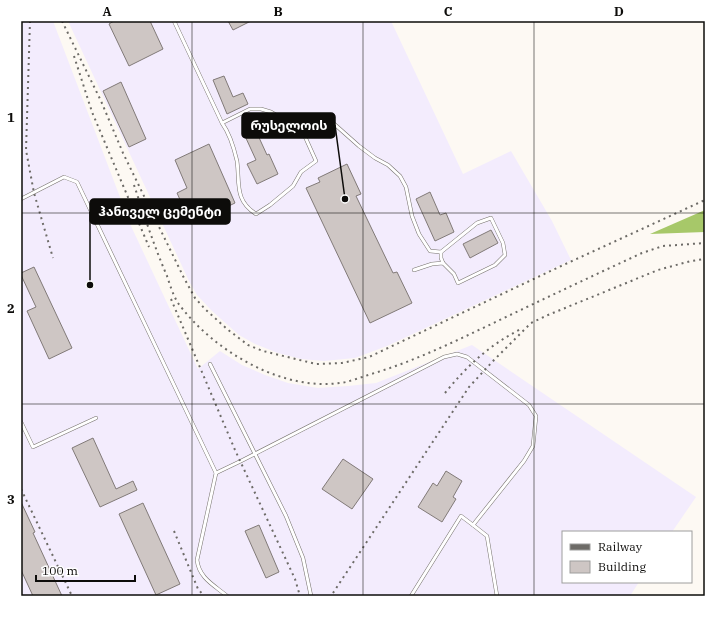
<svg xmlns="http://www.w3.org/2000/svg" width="726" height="617" viewBox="0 0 726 617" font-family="'IBM Plex Serif','Noto Sans Georgian',serif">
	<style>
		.industrial { fill: #f3ecfd }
		.forest { fill: #a7c869 }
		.building { fill: #cec6c4; stroke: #817a78 }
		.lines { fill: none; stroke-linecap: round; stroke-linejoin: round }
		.service-casing { stroke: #76726d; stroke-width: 4 }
		.service { stroke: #fff; stroke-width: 3 }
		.rail { stroke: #6d6b67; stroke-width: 2; stroke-dasharray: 2 4; stroke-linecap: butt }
		.grid { fill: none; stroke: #0d0c0a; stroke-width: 1; stroke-opacity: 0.55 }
		.leader { fill: none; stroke: #0d0c0a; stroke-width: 1.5 }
		.callout-dot { fill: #0d0c0a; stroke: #fff; stroke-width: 1.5 }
		.callout { fill: #0d0c0a; stroke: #0d0c0a; stroke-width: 1.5 }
		.callout-label { font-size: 13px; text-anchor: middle; font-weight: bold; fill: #fff }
		.neatline { fill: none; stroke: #0d0c0a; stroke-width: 1.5 }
		.grid-label { font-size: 13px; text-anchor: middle; font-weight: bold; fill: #0d0c0a }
	</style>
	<rect width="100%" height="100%" fill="#fdf9f3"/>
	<!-- industrial -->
	<g class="industrial">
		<path d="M21 21H53L131 226 198 369 220 351 242 365 265 375 288 383 318 388 348 386 376 383 472 345 696 497 672 532H563V582H639L630 596H21Z"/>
		<path d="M68 21H391L463 174 511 151 552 221 571 260 387 346 355 358 324 361 301 359 278 353 255 344 239 335 212 311 197 295 189 281Z"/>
	</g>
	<!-- forest -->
	<path class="forest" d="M705 210V232L650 234Z"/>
	<!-- building -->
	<g class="building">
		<path d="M114 21H150L163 49 129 66 109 24Z"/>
		<path d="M228 21H251L233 30Z"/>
		<path d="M224 76 233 97 243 93 248 104 227 114 213 80Z"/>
		<path d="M121 82 146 139 129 147 103 91Z"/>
		<path d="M256 131 267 155 269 154 278 174 257 184 247 164 256 160 245 136Z"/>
		<path d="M209 144 235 203 191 224 177 193 187 188 175 160Z"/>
		<path d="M347 164 361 194 356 196 393 273 397 272 412 303 370 323 306 188 320 182 318 178Z"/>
		<path d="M430 192 440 215 446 213 454 232 435 241 416 199Z"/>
		<path d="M491 230 498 243 470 258 463 244Z"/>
		<path d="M34 267 72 348 49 359 27 311 36 307 21 275V273Z"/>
		<path d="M93 438 116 489 133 481 137 490 100 507 72 448Z"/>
		<path d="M343 459 373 479 352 509 322 489Z"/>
		<path d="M446 471 462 481 453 497 456 499 442 522 418 507 433 483 437 486Z"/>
		<path d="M21 502 35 532 33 533 62 596H33L21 570Z"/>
		<path d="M143 503 180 584 156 595 119 514Z"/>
		<path d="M259 525 279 572 266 578 245 531Z"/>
	</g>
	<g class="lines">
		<defs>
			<g id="service">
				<path d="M174 21 222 123 250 109H261L271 112 302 130 316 161 301 172 293 186 270 205 256 214C234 200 240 183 237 161 234 148 230 134 222 123"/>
				<path d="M302 130 310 127 316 120 332 122 359 146 375 158 388 165 400 176 406 187 412 216 419 234 430 251 441 252 477 223 491 218 503 243 505 255 495 265 458 283 454 274 443 263 432 264 414 270"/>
				<path d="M21 199 64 177 77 182 216 473"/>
				<path d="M441 252V258L443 263"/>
				<path d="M210 364 286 516 303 558 311 596"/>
				<path d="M21 422 33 447 96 418"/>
				<path d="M473 525 487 536 497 596"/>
				<path d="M227 596C214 585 199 578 197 560L216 473 241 461 444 357 457 354 467 357 529 405 536 416 533 446 524 461 473 525 461 516 411 596"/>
			</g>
		</defs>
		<!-- service casing -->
		<use href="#service" class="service-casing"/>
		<!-- service -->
		<use href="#service" class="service"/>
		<!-- rail -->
		<g class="rail">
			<path d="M30 21 26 150 34 193 53 258"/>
			<path d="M62 21 101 101 123 153 184 278 195 298 206 310 227 329 248 345 263 351 316 364 342 363 369 357 559 267 705 200"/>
			<path d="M74 56 92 112 149 247"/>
			<path d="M134 185C144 215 154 246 167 276 170 285 173 295 178 303 213 351 285 394 346 382 354 380 362 377 371 374 409 363 445 346 481 329 535 303 588 278 642 253L663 246 705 243"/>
			<path d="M171 299 235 450 295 579 300 596"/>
			<path d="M445 393C467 366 489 345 521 329"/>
			<path d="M21 489 72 596"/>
			<path d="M174 531 198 589 204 596"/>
			<path d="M333 593 469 387 494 360 531 323 548 315 658 270 691 261 705 259"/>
		</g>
	</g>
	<!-- grid -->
	<path class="grid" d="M192 21V596M363 21V596M534 21V596M21 213H705M21 404H705"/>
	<!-- callouts -->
	<path class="leader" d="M345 199L335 125M90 285L90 212"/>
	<g class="callout-dot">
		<circle cx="345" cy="199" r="4"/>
		<circle cx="90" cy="285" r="4"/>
	</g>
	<g class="callout">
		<rect x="242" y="113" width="93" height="25" rx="4"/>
		<rect x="90" y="199" width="140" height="25" rx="4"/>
	</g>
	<g class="callout-label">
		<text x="289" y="130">რუსელოის</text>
		<text x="160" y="216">ჰანიველ ცემენტი</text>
	</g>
	<!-- border -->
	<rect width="726" height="617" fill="none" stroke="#ffffff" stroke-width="44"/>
	<!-- legend -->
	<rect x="562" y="531" width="130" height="52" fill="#ffffff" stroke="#9e9e9d"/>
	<rect x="570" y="544" width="20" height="6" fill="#6d6b67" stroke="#9e9e9d"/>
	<text x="598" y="551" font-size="12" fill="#0d0c0a">Railway</text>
	<rect x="570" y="561" width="20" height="12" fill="#cec6c4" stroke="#9e9e9d"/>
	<text x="598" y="571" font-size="12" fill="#0d0c0a">Building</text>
	<!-- scale -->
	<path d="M36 575v6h99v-6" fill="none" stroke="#0d0c0a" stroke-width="2"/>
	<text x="42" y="575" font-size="12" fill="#0d0c0a" stroke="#ffffff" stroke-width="3" paint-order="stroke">100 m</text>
	<rect x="22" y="22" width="682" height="573" class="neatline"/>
	<g class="grid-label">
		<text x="107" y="16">A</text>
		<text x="278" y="16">B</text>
		<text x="448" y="16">C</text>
		<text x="619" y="16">D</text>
		<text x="11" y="122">1</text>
		<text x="11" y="313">2</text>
		<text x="11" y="504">3</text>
	</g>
</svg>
